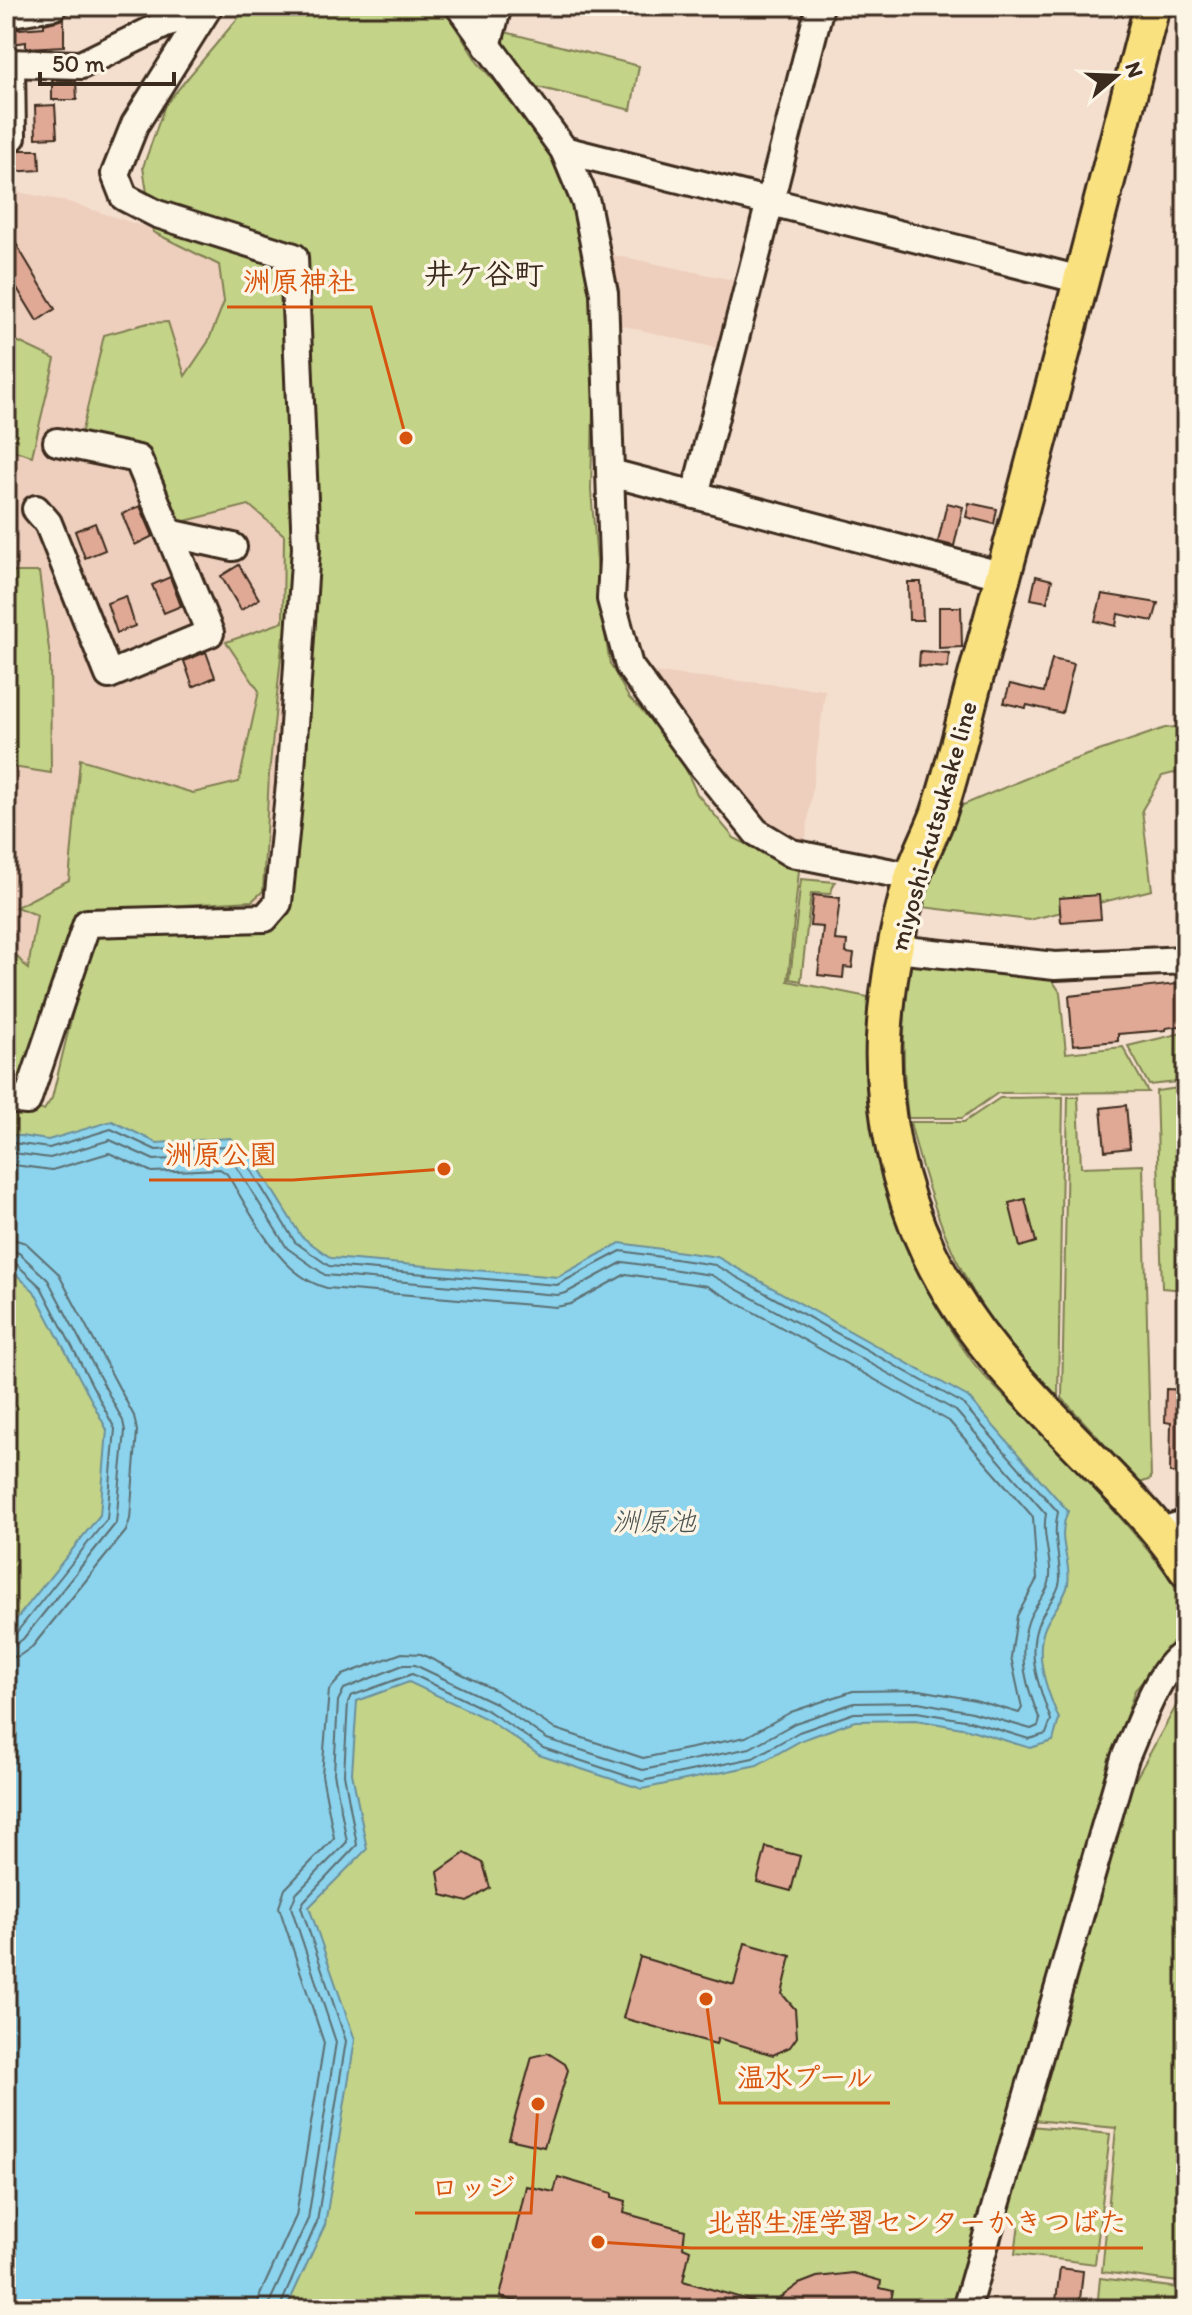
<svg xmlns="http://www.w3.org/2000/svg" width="1192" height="2315" viewBox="0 0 1192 2315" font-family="Itim,'Klee One',sans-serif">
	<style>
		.built { fill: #eecebc }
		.green { fill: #c3d387; stroke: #7f7e52; stroke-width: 2 }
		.water { fill: #8cd3ed; stroke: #6c8f9a; stroke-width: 2 }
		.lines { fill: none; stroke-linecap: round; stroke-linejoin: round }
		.shore { stroke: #5b6e71; stroke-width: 2 }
		.building { fill: #e0a996; stroke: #3b2a1e; stroke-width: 2 }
		.minor-casing { stroke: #3b2a1e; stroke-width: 32 }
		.major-casing { stroke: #3b2a1e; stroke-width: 40 }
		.minor { stroke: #fcf5e5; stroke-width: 26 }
		.major { stroke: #fae180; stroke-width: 34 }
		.labels { text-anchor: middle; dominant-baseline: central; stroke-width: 7; stroke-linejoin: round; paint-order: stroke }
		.street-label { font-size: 26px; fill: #3b2a1e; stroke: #fcf5e5 }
		.water-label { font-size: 28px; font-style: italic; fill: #4f5452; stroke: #fcf5e5 }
		.quarter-label { font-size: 30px; font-weight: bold; fill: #3b2a1e; stroke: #fcf5e5 }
		.leader { fill: none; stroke: #d7540e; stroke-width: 3 }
		.callout-dot { fill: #d7540e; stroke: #fcf5e5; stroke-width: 3 }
		.callout-label { font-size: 28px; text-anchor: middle; font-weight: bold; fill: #d7540e; stroke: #fcf5e5; stroke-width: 7; stroke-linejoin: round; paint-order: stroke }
	</style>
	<rect width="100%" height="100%" fill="#f4decd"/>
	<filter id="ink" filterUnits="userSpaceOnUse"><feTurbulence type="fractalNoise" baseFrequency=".0125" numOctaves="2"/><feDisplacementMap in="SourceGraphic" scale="16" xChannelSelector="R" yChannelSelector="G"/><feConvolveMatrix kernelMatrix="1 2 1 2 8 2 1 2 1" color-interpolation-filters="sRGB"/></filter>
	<g filter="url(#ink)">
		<!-- built -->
		<g class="built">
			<path d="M6 190 65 201 278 270 290 613 270 896 255 908 79 915 6 1093Z"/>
			<path d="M604 253 742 282 725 350 612 323Z"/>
			<path d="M652 672 825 690 805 844 779 833 759 818Z"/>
		</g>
		<!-- green -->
		<g class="green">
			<path d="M248 6H442L478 63 533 123 562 167 578 209 596 294 591 490 601 609 610 664 629 698 673 741 697 794 734 838 799 870 788 981 868 997C860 1131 892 1253 972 1361 989 1384 1012 1403 1031 1423 1071 1463 1110 1504 1146 1548 1161 1566 1182 1590 1186 1615 1187 1620 1186 1627 1186 1633L1135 1690 1097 1803 957 2309H6V1106L44 1110 52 1098 92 933 282 915 283 636 269 775 263 891 252 901 77 911 19 1089 6 1088V955L12 951 28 969 37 915 16 907 69 880 80 759 193 793 239 782 259 691 226 642 283 622 284 535 249 505 173 524 150 449 81 435 104 335 148 323 168 322 185 376 208 342 224 302 219 265 153 232 143 167 165 105Z"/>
			<path d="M497 30 639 66 631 110 521 83 493 44Z"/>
			<path d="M6 336 55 359 32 456 6 448Z"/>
			<path d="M6 572H39L50 657 51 773 6 766Z"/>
			<path d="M1186 726V770L1162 776 1142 810 1152 890 1029 920 922 907 943 836 963 805 1053 767 1165 728Z"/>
			<path d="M801 879 835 882 830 894 811 893 801 981 790 979Z"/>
			<path d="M911 956 1048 974 1060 992 1066 1053 1123 1047 1148 1092 998 1093 962 1118H908C901 1058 903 1016 911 956Z"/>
			<path d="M1186 1032V1081L1149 1085 1128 1046Z"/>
			<path d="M1186 1087V1290L1162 1288 1156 1091Z"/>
			<path d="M1063 1097 1058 1396C1041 1378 1022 1361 1007 1342 956 1277 929 1201 910 1122H964L1000 1098Z"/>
			<path d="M1068 1097H1078L1081 1167 1143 1165 1151 1479 1140 1483 1062 1398Z"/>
			<path d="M1186 1688V2283L1102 2272 1116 2128 1034 2120 1129 1791Z"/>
			<path d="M1031 2126 1110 2134 1095 2264 1015 2254 1019 2223 1002 2220Z"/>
			<path d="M1100 2278 1186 2289V2291L1163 2309 1133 2306 1132 2309H1097Z"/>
		</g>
		<!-- water -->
		<path class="water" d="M112 1121 157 1143 230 1138 250 1154 301 1236 331 1258 558 1277 620 1243 717 1257 968 1397 1068 1511C1055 1541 1072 1558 1068 1584 1066 1597 1053 1611 1047 1623 1032 1652 1047 1691 1059 1719L1053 1741 1030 1748 968 1729 916 1720 855 1721 802 1740 757 1765 642 1789 539 1755 487 1719 409 1682 357 1701 352 1773 367 1849 309 1907 355 2040 325 2225 286 2309H6V1632L100 1515 107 1430 34 1291 6 1265V1134L48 1140Z"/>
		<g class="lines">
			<!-- shore -->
			<g class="shore">
				<path d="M6 1142 49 1148 111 1129 156 1150 228 1146 244 1159 295 1242 329 1266 557 1285 621 1251 715 1265 962 1403 1058 1512C1052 1535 1060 1556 1060 1579 1059 1595 1043 1609 1038 1624 1026 1657 1040 1689 1051 1720L1046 1734 1029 1739 970 1721 917 1712 854 1713 799 1732 753 1758 642 1781 543 1748 490 1712 412 1674 351 1696 348 1702 344 1774 357 1845 304 1901 301 1907 346 2041 317 2222 279 2309"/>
				<path d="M6 1152 50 1158 110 1140 154 1160 224 1156 236 1166 287 1248 325 1275 557 1295 566 1293 623 1262 711 1275 956 1411 1046 1514C1041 1536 1054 1565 1049 1583 1045 1597 1032 1608 1028 1622 1017 1655 1027 1689 1040 1720L1038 1726 1031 1729 972 1712 918 1702 854 1703 795 1723 750 1748 643 1770 547 1739 495 1703 415 1665H403L344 1689 338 1701 334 1773 347 1842 296 1894 291 1907 336 2042 308 2219 271 2299 269 2309"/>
				<path d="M6 1164 52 1170 109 1153 152 1172 220 1169 227 1174C252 1214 279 1276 327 1288L556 1307 571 1304 626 1274 707 1286 949 1421 1033 1517 1037 1579 1017 1616 1011 1657 1022 1708 1019 1713 975 1700 920 1690 853 1691 791 1712 746 1737 643 1758 553 1728 499 1692 421 1654 402 1653 343 1675 329 1690 322 1775 334 1838 285 1889 279 1907 324 2043 296 2216 260 2295 257 2309"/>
				<path d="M6 1237 26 1243 58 1273 134 1416 137 1431 130 1519 126 1531 32 1647 19 1656 6 1658"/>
				<path d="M6 1249 19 1253 48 1280 123 1421 125 1431 116 1523 23 1639 15 1645 6 1646"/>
				<path d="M6 1260 14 1262 41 1287 115 1429 107 1519 16 1633 6 1636"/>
			</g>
		</g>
		<!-- building -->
		<g class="building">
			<path d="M64 19V46L26 48V42L6 45V30L44 27V24Z"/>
			<path d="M52 80 76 81 77 100H52Z"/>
			<path d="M55 105 57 137 36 138 35 106Z"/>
			<path d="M21 150H39L40 170 9 172V153Z"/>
			<path d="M6 227 55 309 37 321 6 270Z"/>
			<path d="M947 503 963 507 954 546 938 542Z"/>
			<path d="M969 503 997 509 994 524 966 517Z"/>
			<path d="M140 506 153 536 135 545 122 514Z"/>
			<path d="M95 523 105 550 85 558 75 531Z"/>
			<path d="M239 565 259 599 241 610 221 576Z"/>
			<path d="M1036 576 1052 580 1047 602 1031 599Z"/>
			<path d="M170 577 181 606 164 613 152 585Z"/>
			<path d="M908 582H921L923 620H909Z"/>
			<path d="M1102 594 1158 603 1153 621 1118 614 1116 626 1095 621Z"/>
			<path d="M126 596 135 626 117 633 107 603Z"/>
			<path d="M939 607H961L962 647 939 648Z"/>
			<path d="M920 651 949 653 948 668 919 666Z"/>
			<path d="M206 652 215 677 193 687 184 661Z"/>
			<path d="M1052 659 1074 664 1062 713 1027 705 1026 708 1004 703 1010 684 1044 692Z"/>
			<path d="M813 895 840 898 835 940 847 941 846 953 854 954 852 968 844 967 843 978 818 975 823 927 810 926Z"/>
			<path d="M1099 895 1101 919 1061 922 1059 898Z"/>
			<path d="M1186 983V1025L1166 1028V1030L1118 1034V1041L1073 1045 1069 996Z"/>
			<path d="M1126 1105 1130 1148 1105 1151 1101 1108Z"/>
			<path d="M1025 1199 1036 1242 1020 1247 1009 1203Z"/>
			<path d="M1166 1389 1186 1390V1473H1170L1171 1423 1165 1422Z"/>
			<path d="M766 1847 800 1856 791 1891 757 1882Z"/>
			<path d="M465 1853 483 1863 490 1888 468 1902 442 1895 438 1872Z"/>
			<path d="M745 1943 791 1956 782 1994 795 2009 797 2037 790 2047 773 2055 718 2038 716 2044 623 2018 640 1957 734 1985Z"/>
			<path d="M548 2053 565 2064 568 2070 544 2147 509 2139 532 2057Z"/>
			<path d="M558 2177 612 2193V2197L626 2201 624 2213 685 2230 683 2247 690 2250 683 2281 769 2306 799 2284 817 2277 853 2273 881 2281 880 2288 893 2291 889 2309H547L500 2297 526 2186 554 2192Z"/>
			<path d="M1060 2268 1083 2271 1079 2309H1055Z"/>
		</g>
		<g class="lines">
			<defs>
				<g id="minor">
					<path d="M459 6 564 150 586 203 604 293 613 560 611 599 629 666 700 763 756 832 791 853 913 877"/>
					<path d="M6 14 54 6"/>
					<path d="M487 46 498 6"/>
					<path d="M6 63 81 65 167 23 208 7"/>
					<path d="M6 137H12L11 63"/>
					<path d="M564 150 1081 280"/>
					<path d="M57 442 138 459 169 533 233 547"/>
					<path d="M611 473 1004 576"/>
					<path d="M695 495 820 6"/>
					<path d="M36 509 48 523 109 675 210 633 169 533"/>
					<path d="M896 949 1055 966 1186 960"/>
					<path d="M6 1099 27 1101 87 923 265 918 278 903 290 784 306 548 294 257 157 214 124 197 115 174 135 124 209 6"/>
					<path d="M1160 1532 1186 1523"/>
					<path d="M966 2309 1125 1758C1137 1732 1160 1663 1186 1653"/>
				</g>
				<path id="major" d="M1152 6C1094 232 1036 458 974 683 962 727 953 772 938 815 930 836 919 856 912 878 897 929 887 985 884 1038 881 1109 898 1188 929 1253 971 1342 1037 1402 1104 1472 1133 1502 1164 1533 1186 1569"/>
			</defs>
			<!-- minor casing -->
			<use href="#minor" class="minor-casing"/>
			<!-- major casing -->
			<use href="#major" class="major-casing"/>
			<!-- minor -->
			<use href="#minor" class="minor"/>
			<!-- major -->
			<use href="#major" class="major"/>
		</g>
	</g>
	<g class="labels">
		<!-- street labels -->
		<g class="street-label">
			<text transform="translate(933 826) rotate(-74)">miyoshi-kutsukake line</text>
		</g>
		<!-- water labels -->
		<g class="water-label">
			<text x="654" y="1521">洲原池</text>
		</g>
		<!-- quarter labels -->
		<g class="quarter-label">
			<text x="484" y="273">井ケ谷町</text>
		</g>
	</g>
	<!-- callouts -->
	<path class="leader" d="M406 438L371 307H227M444 1169L293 1180H149M706 1999L720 2103H890M538 2104L531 2213H415M598 2242L691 2248H1143"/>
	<g class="callout-dot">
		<circle cx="406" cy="438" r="8"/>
		<circle cx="444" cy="1169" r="8"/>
		<circle cx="706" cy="1999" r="8"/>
		<circle cx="538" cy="2104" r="8"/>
		<circle cx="598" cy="2242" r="8"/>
	</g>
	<g class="callout-label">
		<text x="299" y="291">洲原神社</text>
		<text x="221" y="1164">洲原公園</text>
		<text x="805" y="2087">温水プール</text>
		<text x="473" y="2197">ロッジ</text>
		<text x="917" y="2232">北部生涯学習センターかきつばた</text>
	</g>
	<!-- margin -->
	<rect width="1192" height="2315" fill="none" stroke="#fcf5e5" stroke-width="32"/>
	<rect x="16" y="16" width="1160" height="2283" fill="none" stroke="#3b2a1e" stroke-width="3" filter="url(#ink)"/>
	<!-- north arrow -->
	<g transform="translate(1116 76) rotate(71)" stroke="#fcf5e5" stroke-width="6" paint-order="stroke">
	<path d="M0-6L14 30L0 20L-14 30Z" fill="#3b2a1e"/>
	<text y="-12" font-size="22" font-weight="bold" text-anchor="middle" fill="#3b2a1e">N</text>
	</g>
	<!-- scale -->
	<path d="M40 72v12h134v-12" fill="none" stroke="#3b2a1e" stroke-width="4"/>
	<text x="52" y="72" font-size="24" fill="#3b2a1e" stroke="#fcf5e5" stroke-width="6" paint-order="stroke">50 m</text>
</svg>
